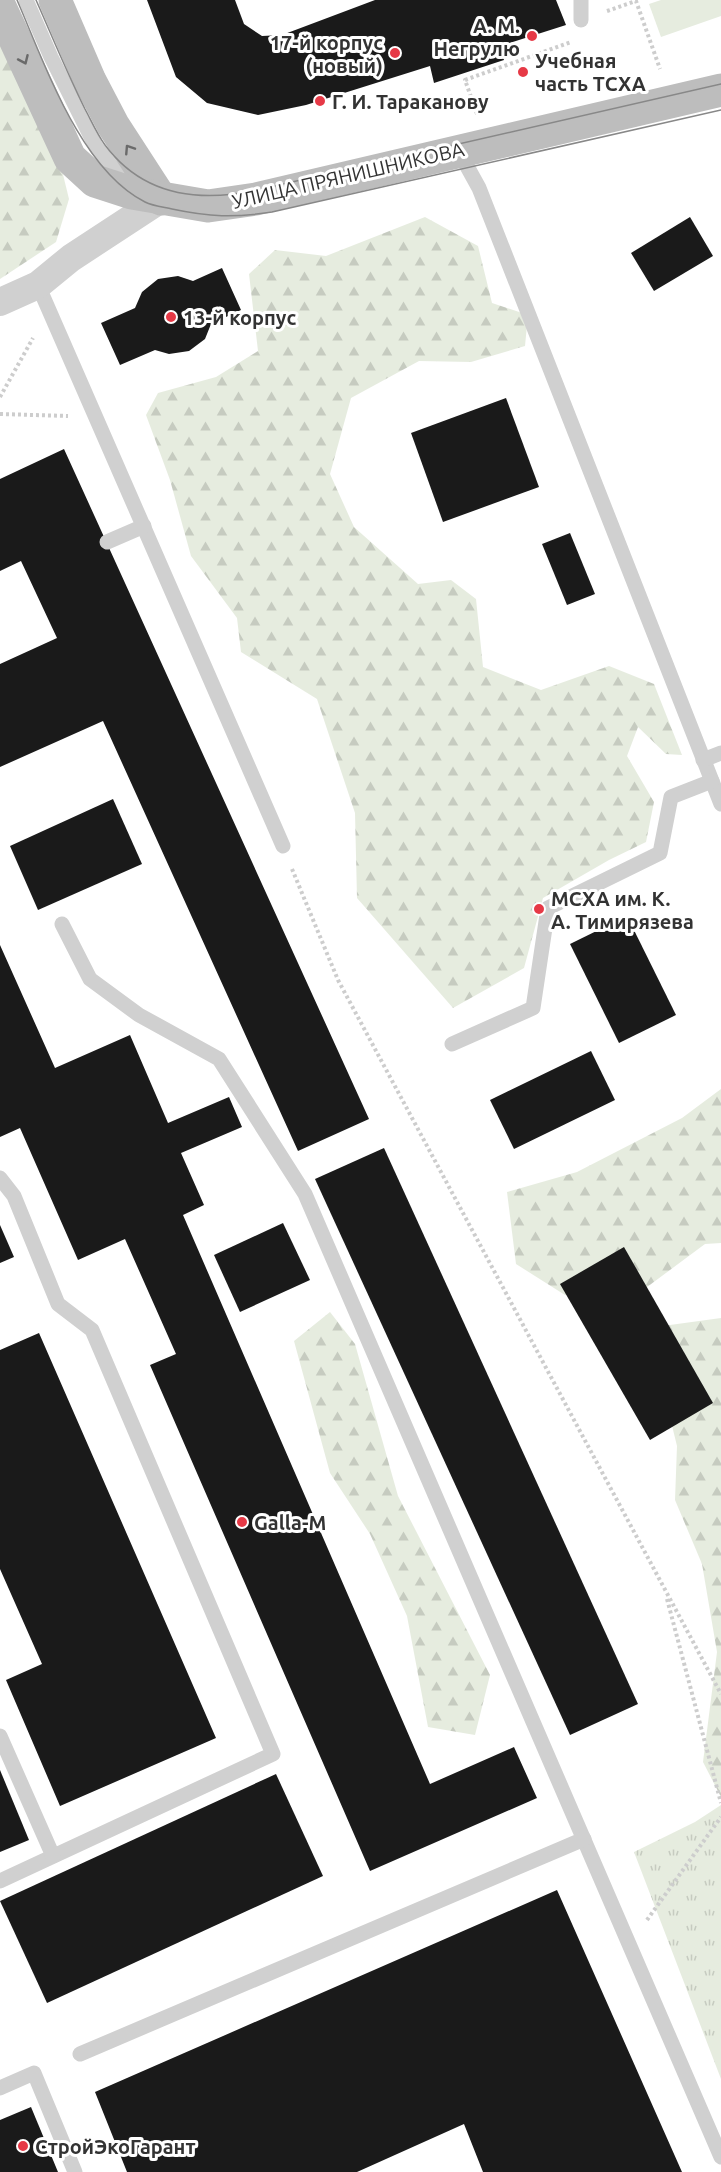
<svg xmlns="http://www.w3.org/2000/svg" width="721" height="2172" viewBox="0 0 721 2172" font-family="Ubuntu,sans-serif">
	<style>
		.green { fill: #e6ecdf }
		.forest { fill: url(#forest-firs) }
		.park { fill: url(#park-tufts) }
		.building { fill: #1a1a1a }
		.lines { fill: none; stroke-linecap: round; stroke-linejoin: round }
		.path { stroke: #cdcdcd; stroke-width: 4; stroke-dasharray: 3 3; stroke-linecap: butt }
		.service { stroke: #d0d0d0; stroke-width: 15 }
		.minor { stroke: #d0d0d0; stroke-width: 28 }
		.secondary { stroke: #bdbdbd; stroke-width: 33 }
		.tram { stroke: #888; stroke-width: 1.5 }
		.oneway { stroke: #6a6a6a }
		.poi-dot { fill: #e63946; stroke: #fff; stroke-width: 2 }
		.labels { text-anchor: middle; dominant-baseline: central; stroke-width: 6; stroke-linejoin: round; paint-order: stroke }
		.poi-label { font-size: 20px; font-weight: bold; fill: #333; stroke: #fff; text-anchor: start }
		.street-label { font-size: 20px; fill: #333; stroke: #fff }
	</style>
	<defs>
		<pattern id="forest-firs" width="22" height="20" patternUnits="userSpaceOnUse" patternTransform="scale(1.5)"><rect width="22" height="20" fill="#e6ecdf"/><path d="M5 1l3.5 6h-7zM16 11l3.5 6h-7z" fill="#c6cbc0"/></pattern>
		<pattern id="park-tufts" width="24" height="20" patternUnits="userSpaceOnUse" patternTransform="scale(1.5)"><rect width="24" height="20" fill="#e6ecdf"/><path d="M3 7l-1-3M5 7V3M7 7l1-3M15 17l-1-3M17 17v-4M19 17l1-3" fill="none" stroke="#c6cbc0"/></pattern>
	</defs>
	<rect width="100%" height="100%" fill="#fff"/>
	<!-- green -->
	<path class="green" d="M661 0H721V16L661 37 649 4Z"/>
	<!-- forest -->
	<g class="forest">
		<path d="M0 14 57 150 69 199 56 242 0 279Z"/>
		<path d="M425 217 478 246 492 303 528 315 525 346 471 362 419 361 351 398 330 474 354 527 418 584 451 580 476 599 483 667 541 690 609 666 654 684 682 755 666 754 638 727 627 756 654 802 646 842 609 860 543 898 524 968 453 1008 357 898 355 813 317 699 241 652 237 618 191 556 170 480 146 415 158 393 216 377 258 351 249 274 275 250 326 256Z"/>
		<path d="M721 1089V1243L705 1244 639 1293 608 1297 565 1295 516 1264 507 1192 577 1172 682 1118Z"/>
		<path d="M330 1312 355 1344 398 1496 490 1675 475 1735 428 1727 407 1616 370 1534 330 1473 294 1341Z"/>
		<path d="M721 1318V1797L703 1762 717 1652 702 1564 675 1500 677 1446 648 1328Z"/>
	</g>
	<!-- park -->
	<path class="park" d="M721 1805V2079L634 1852 695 1822Z"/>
	<!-- building -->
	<g class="building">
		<path d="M147 0H235L244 24 262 36 282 35 375 0H556L566 25 500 46 504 60 434 83 430 66 306 105 258 115 207 103 176 77Z"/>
		<path d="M690 217 713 256 654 291 631 253Z"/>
		<path d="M222 268 241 310 211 324 205 339 189 351 169 354 155 350 120 365 101 323 135 308 142 292 158 279 178 276 193 281Z"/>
		<path d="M506 398 539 487 443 522 411 433Z"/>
		<path d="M64 449 369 1119 298 1151 103 721 0 767V664L57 638 21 561 0 571V479Z"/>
		<path d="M570 533 595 594 567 605 542 544Z"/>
		<path d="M113 799 142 864 38 910 10 846Z"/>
		<path d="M627 916 676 1015 619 1043 570 944Z"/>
		<path d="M0 945 55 1068 130 1035 168 1123 229 1097 242 1127 181 1153 204 1205 183 1215 430 1784 514 1747 537 1798 370 1871 150 1365 176 1354 125 1239 78 1260 20 1128 0 1137Z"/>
		<path d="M591 1051 615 1100 514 1149 490 1100Z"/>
		<path d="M384 1148 638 1704 570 1735 315 1179Z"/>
		<path d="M283 1223 310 1280 240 1312 214 1255Z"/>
		<path d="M0 1225 14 1257 0 1263Z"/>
		<path d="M624 1247 713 1403 650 1440 560 1284Z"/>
		<path d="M39 1333 216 1738 60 1806 6 1680 42 1664 0 1569V1350Z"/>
		<path d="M0 1770 29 1840 0 1852Z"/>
		<path d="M276 1774 323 1876 47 2003 0 1901Z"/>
		<path d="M557 1890 682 2172H483L464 2124 357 2172H127L95 2092Z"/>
		<path d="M31 2107 58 2172H0V2120Z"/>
	</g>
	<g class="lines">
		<!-- path -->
		<g class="path">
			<path d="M607 11 636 1 660 69"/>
			<path d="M477 114 465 80 571 42"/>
			<path d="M0 397 33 338"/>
			<path d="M0 414 68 416"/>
			<path d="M292 869 338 980 721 1694"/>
			<path d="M667 1599 721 1803"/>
			<path d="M647 1920 721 1817"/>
		</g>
		<!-- service -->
		<g class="service">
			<path d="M26 0 51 57 96 147 113 168 132 183"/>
			<path d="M581 0V20"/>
			<path d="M458 150 479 188 721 804"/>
			<path d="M38 285 283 846"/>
			<path d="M107 542 144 526"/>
			<path d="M703 760 721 753"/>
			<path d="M62 924 90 979 139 1015 219 1059 305 1194 721 2157"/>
			<path d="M452 1044 533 1008 548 908 660 853 671 797 712 781"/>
			<path d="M0 1178 14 1196 58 1304 92 1330 273 1754 0 1881"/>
			<path d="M0 1736 53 1856"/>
			<path d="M80 2054 584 1839"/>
			<path d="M0 2088 34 2073 75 2172"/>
		</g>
		<!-- minor -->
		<path class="minor" d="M0 302 38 285 71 258 161 199"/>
		<!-- secondary -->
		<g class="secondary">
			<path d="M55 0 90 81 113 125 161 199"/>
			<path d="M0 7 70 158 95 181 132 193 208 206 256 199 721 90"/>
		</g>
		<!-- tram -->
		<g class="tram">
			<path d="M17 0C45 64 80 169 145 202 153 206 163 207 172 209 210 217 233 218 272 212L721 110"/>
			<path d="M36 0C52 36 67 73 85 109 91 120 97 134 105 145 143 196 198 203 257 190L721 84"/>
		</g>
	</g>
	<!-- one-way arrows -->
	<defs><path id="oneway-chevron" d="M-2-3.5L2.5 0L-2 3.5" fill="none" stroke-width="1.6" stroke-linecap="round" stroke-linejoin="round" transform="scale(1.5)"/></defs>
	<g class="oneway">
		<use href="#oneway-chevron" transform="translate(24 60) rotate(66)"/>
		<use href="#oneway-chevron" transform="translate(129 149) rotate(-123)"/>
	</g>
	<!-- markers -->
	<g class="poi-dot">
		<circle cx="532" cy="36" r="6"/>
		<circle cx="395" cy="53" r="6"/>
		<circle cx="523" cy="72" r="6"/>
		<circle cx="320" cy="101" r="6"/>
		<circle cx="171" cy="317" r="6"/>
		<circle cx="539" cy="909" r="6"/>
		<circle cx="242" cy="1522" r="6"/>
		<circle cx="23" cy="2146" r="6"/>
	</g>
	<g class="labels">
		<!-- poi labels -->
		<g class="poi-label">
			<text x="520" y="25" text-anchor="end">А. М.<tspan x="520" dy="23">Негрулю</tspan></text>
			<text x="383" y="42" text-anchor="end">17-й корпус<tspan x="383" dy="23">(новый)</tspan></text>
			<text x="535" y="60">Учебная<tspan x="535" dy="23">часть ТСХА</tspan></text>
			<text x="332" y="101">Г. И. Тараканову</text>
			<text x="183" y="317">13-й корпус</text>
			<text x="551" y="898">МСХА им. К.<tspan x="551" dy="23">А. Тимирязева</tspan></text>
			<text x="254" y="1522">Galla-M</text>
			<text x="35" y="2146">СтройЭкоГарант</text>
		</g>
		<!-- street labels -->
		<g class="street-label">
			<text transform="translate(348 175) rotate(-13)">УЛИЦА ПРЯНИШНИКОВА</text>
		</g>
	</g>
</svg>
